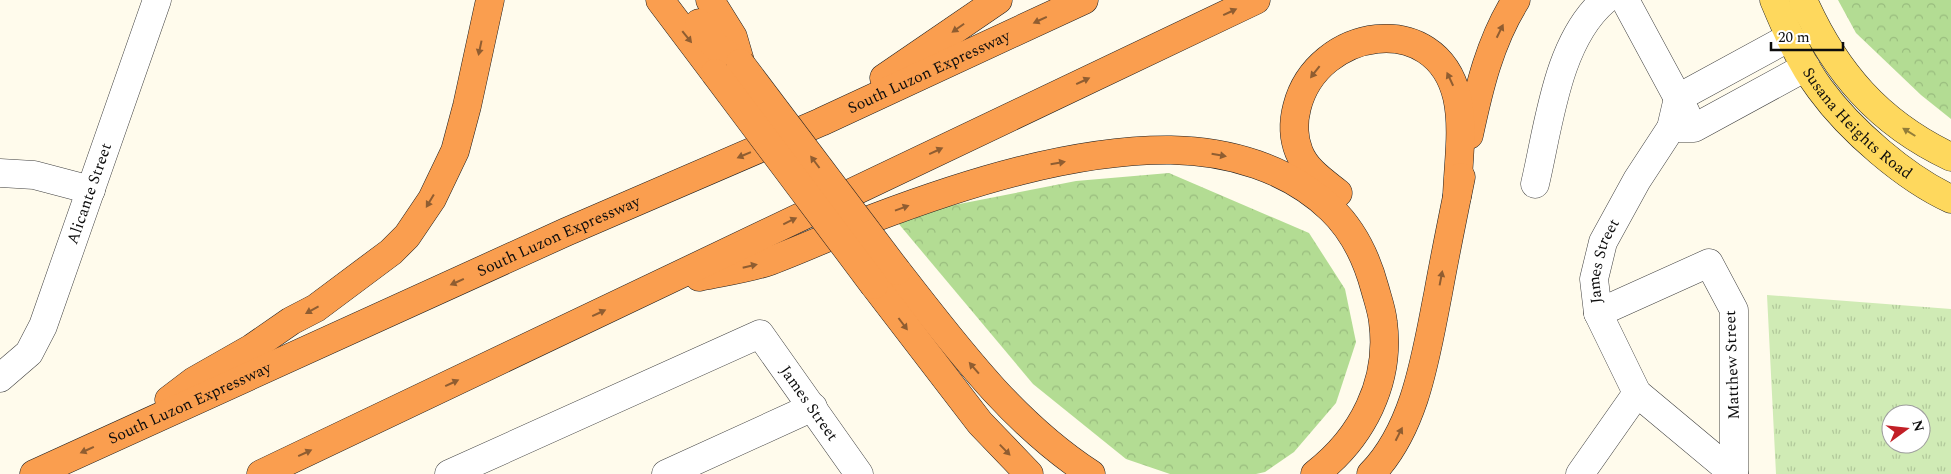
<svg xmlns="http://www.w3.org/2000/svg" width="1951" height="474" viewBox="0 0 1951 474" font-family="Spectral,serif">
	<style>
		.grass { fill: url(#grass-tufts); fill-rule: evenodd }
		.forest { fill: url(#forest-crowns) }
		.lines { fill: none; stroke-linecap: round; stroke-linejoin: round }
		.minor-casing { stroke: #404040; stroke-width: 29 }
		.major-casing { stroke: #1e1e1e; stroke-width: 29 }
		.highway-casing { stroke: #1e1e1e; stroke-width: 29 }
		.minor { stroke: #fff; stroke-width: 28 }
		.major { stroke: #fed85d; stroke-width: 28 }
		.highway { stroke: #fa9e4f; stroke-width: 28 }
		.highway-bridge-casing { stroke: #1e1e1e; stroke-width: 29; stroke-linecap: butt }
		.highway-bridge { stroke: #fa9e4f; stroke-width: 28 }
		.oneway { fill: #8f5d31 }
		.oneway2 { fill: #927d39 }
		.labels { text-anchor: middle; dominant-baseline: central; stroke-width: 5; stroke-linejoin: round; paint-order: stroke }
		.street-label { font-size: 16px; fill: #0d0d0d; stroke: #fff }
	</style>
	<defs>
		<pattern id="grass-tufts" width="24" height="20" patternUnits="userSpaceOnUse" patternTransform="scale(1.25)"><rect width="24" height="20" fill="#d0ebb5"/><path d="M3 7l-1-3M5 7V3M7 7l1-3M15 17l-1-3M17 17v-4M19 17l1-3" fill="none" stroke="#b1c89a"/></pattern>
		<pattern id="forest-crowns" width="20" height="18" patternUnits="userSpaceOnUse" patternTransform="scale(1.25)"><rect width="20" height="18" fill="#b3dc93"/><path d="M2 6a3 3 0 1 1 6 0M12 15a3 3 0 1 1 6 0" fill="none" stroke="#99bc7e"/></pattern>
	</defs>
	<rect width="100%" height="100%" fill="#fffbec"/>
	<!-- grass -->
	<path class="grass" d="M1767 295 1951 309V474H1776ZM1891 414H1921V444H1891Z"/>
	<!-- forest -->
	<g class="forest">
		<path d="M1838 0H1951V119L1921 95 1856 33Z"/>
		<path d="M1169 173 1309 233 1345 289 1356 342 1336 403 1294 452 1265 472 1256 474H1170L1126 459 1033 384 893 217 1076 181Z"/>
	</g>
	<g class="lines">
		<defs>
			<g id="minor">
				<path d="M1625 0 1686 113"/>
				<path d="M1671 128H1694L1806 67"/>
				<path d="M0 173 34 175 91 190"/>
				<path d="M1535 184C1549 125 1557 41 1605 0"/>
				<path d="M1598 313 1709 263 1734 310V474"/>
				<path id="s1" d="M0 378 29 353 43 326 157 0"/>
				<path id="s2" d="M449 474 760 334 859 474"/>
				<path d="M666 474 813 407"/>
				<path d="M1580 474 1637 393"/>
				<path id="s3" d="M1734 474 1637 393 1598 313 1594 279 1603 242 1637 180 1671 128 1678 98 1790 37"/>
			</g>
			<g id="major">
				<path id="s4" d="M1774 0C1787 31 1800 62 1820 89 1850 130 1905 178 1951 199"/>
				<path d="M1803 0C1835 72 1879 123 1951 157"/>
			</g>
			<g id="highway">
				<path d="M660 0 715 73"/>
				<path d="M710 0 733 37 740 61"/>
				<path d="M699 23 716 47 740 63"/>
				<path d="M884 78 998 0"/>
				<path d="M1469 135C1479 88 1490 41 1516 0"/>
				<path d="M1338 193C1323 181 1306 170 1299 152 1293 137 1293 122 1297 107 1317 28 1436 8 1457 97 1464 128 1458 164 1457 196"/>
				<path d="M897 271C955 345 1011 422 1091 474"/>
				<path d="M699 277C722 272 748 269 770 261 805 248 839 232 874 218 964 184 1073 149 1171 150 1229 151 1288 168 1331 209 1354 231 1367 259 1375 289 1378 300 1382 311 1383 322 1391 382 1362 438 1315 474"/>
				<path d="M874 285 980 423 1029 474"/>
				<path d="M169 400 194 381 252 348 291 321 316 308 391 252 407 236 432 199 455 151 467 106 490 0"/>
				<path id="s5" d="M34 474 566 232 821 122 1084 0"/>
				<path d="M261 474 1256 0"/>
				<path d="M1371 474C1416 428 1426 354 1438 294 1445 255 1453 216 1461 177"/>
			</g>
		</defs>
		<!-- minor casing -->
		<use href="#minor" class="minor-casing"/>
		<!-- major casing -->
		<use href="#major" class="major-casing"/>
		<!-- highway casing -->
		<use href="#highway" class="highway-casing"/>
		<!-- minor -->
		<use href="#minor" class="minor"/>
		<!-- major -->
		<use href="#major" class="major"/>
		<!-- highway -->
		<use href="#highway" class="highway"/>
		<defs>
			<g id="highway-bridge">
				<path d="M740 63 897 271"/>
				<path d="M715 73 874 285"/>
			</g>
		</defs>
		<!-- highway-bridge casing -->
		<use href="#highway-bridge" class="highway-bridge-casing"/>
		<!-- highway-bridge -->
		<use href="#highway-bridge" class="highway-bridge"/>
	</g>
	<!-- one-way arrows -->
	<defs><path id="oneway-solid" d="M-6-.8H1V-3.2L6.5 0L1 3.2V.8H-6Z" transform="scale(1.25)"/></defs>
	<g class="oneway">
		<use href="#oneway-solid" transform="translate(1230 12) rotate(-25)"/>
		<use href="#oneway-solid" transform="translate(1040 20) rotate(155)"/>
		<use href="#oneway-solid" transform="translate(958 28) rotate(145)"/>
		<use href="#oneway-solid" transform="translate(1500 31) rotate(-64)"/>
		<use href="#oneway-solid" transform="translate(687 37) rotate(51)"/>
		<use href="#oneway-solid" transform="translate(480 48) rotate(102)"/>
		<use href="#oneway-solid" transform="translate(1315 72) rotate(128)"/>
		<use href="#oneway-solid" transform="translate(1450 79) rotate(-115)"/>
		<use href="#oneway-solid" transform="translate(1083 81) rotate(-25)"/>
		<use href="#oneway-solid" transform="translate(936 151) rotate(-25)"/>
		<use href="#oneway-solid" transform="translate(744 155) rotate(157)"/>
		<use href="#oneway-solid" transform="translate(1219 155) rotate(10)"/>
		<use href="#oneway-solid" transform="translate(815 162) rotate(-127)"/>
		<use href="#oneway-solid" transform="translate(1058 163) rotate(-10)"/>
		<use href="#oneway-solid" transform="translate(430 201) rotate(121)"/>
		<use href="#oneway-solid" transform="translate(902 208) rotate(-20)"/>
		<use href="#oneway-solid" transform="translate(790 221) rotate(-26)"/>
		<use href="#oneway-solid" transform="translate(750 266) rotate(-13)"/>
		<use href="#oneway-solid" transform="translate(1441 278) rotate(-79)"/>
		<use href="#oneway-solid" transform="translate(457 282) rotate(156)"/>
		<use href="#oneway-solid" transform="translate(312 310) rotate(151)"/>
		<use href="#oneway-solid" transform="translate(599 313) rotate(-25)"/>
		<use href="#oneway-solid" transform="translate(903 324) rotate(53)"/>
		<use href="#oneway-solid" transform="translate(974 368) rotate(-131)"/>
		<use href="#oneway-solid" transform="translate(452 383) rotate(-25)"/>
		<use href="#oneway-solid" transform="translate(1399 434) rotate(-63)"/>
		<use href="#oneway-solid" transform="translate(87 450) rotate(156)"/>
		<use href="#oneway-solid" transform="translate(1005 450) rotate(46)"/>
		<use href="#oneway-solid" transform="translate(305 453) rotate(-25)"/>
	</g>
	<use class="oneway2" href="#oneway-solid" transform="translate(1909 132) rotate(-148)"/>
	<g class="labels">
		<!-- street labels -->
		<g class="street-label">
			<text stroke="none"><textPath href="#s5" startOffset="981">South Luzon Expressway</textPath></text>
			<text stroke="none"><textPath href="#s4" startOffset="151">Susana Heights Road</textPath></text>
			<text stroke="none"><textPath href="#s1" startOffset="209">Alicante Street</textPath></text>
			<text stroke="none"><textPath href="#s5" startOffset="576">South Luzon Expressway</textPath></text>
			<text stroke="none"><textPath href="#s3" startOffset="269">James Street</textPath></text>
			<text transform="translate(1732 365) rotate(-92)">Matthew Street</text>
			<text stroke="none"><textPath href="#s5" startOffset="171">South Luzon Expressway</textPath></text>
			<text stroke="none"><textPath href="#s2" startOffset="426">James Street</textPath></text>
		</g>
	</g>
	<!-- north arrow -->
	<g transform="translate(1906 429) rotate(75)"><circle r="24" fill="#ffffff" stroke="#9e9e9e"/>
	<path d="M0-4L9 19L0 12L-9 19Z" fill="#c21f26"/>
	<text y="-8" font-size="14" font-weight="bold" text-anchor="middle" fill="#0d0d0d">N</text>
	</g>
	<!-- scale -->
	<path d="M1771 42v8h72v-8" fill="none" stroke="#0d0d0d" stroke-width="2.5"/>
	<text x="1778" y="42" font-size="15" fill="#0d0d0d" stroke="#ffffff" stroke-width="4" paint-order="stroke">20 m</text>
</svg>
